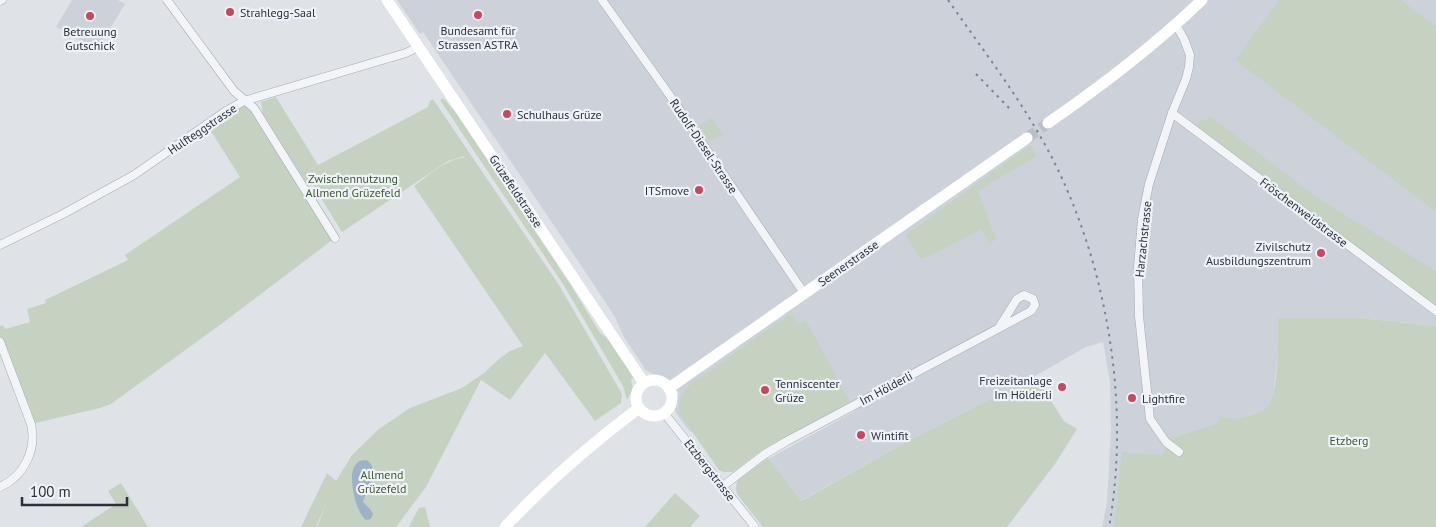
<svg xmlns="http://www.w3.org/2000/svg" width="1436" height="527" viewBox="0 0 1436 527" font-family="'PT Sans',sans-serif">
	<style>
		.built { fill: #cdd2da }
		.green { fill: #c6d2c1 }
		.water { fill: #9bb2c8 }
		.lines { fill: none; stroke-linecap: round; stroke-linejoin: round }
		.secondary-tunnel { stroke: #bbbfc6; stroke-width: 11; stroke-dasharray: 11 5.5; stroke-linecap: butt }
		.street-casing { stroke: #a5aab2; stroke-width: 9 }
		.street { stroke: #f2f4f7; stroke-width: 8 }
		.secondary { stroke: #fff; stroke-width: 11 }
		.rail { stroke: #798391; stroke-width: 2; stroke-dasharray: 2.5 5; stroke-linecap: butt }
		.poi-dot { fill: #cb475f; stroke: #eff2f6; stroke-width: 2 }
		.labels { text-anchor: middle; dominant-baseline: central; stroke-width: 4.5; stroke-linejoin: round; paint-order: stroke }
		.poi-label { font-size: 12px; fill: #29313f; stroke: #eff2f6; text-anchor: start }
		.street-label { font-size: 12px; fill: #29313f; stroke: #eff2f6 }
		.park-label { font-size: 12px; fill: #3e5a36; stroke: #eff2f6 }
	</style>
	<rect width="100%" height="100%" fill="#dfe3e8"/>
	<!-- built -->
	<g class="built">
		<path d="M72 0H118L125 4 96 51 68 33 56 27Z"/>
		<path d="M397 0H1436V326L1361 318H1278V352L1273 397 1270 405 1264 411 1168 439 1162 455 1116 515 1114 527H1102L1107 502 1111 432 1110 382 1103 342 1086 347 1035 376 906 442 800 501 768 459 855 411 850 402 762 450 733 472H724L719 470 694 433 689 431 676 413 674 405 679 393 665 378 657 377 646 370 624 337 615 317 576 258 423 32 420 34Z"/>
	</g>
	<!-- green -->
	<g class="green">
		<path d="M1279 0H1401L1436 26V212L1235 60Z"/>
		<path d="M276 97 318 165 428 107 430 101 433 99 559 285 622 394 621 403 595 421 545 353 510 400 481 380 426 487 396 527H317L327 501 316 527H301L327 473 336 481 352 455 379 429 410 408 462 388 484 373 499 359 510 351 523 346 414 186C428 176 446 159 463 158L465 156 448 161 342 232 313 185 309 187 263 114 261 102Z"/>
		<path d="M443 98 460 117 569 282 600 333C615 341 625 363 633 378L631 380 633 389 627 400 623 386 563 284 440 100Z"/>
		<path d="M244 101 254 108 335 238 224 322 111 404 100 408 31 424 0 342V326L3 325 5 329 30 322 27 309 46 303 45 300 128 260 125 255 240 177 207 125Z"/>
		<path d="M1210 116 1318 198 1436 271V311L1199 133 1197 126 1202 119 1206 121Z"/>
		<path d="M711 118 723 134 710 142 699 126Z"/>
		<path d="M1030 145 1037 156 978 191 996 239 990 244 981 230 932 255 921 259 905 235Z"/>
		<path d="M791 313 798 324 806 320 850 402 762 450 733 472H724L719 470 679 413C678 401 681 395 689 385Z"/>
		<path d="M1278 318H1361L1436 326V527H1114L1122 452 1162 455 1168 439 1216 424 1221 416C1233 420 1235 419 1247 416 1255 414 1263 412 1268 406 1279 394 1278 335 1278 318Z"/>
		<path d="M1035 376 1064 421 1077 429 1055 464 1007 527H763L737 494 736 488 737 481 768 458 801 501 906 442Z"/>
		<path d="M121 483 148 527H81L116 504 108 491Z"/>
		<path d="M675 493 700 516 690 527H645Z"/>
		<path d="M425 507 430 527H410L409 526 419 508Z"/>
	</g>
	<!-- water -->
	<path class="water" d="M366 460C382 468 366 490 363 502L370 509 373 514 371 519 366 520C356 513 348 478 354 467 355 465 358 462 359 461Z"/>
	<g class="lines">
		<!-- secondary-tunnel -->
		<path class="secondary-tunnel" d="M1027 138 1048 123"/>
		<defs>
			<g id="street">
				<path d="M167 0 234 91 254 108 335 238"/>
				<path d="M602 0 673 100 804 293"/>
				<path d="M0 1 2 0"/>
				<path d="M1176 25 1184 39 1190 55 1189 67 1186 79 1172 113 1149 184 1142 219 1138 267 1139 316 1150 419 1166 442 1179 452"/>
				<path d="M1172 113 1436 311"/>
				<path d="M0 245 63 214 134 175 226 111 244 101 406 53 418 47"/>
				<path d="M0 342 31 424C37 450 24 476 0 487"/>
				<path d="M664 413 755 527"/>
				<path d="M723 486 765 454 787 441 1031 311 1035 305 1033 299 1024 295 1017 299 1000 326"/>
			</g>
		</defs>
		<!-- street casing -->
		<use href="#street" class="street-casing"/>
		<!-- street -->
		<use href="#street" class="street"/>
		<!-- secondary -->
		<g class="secondary">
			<path d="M387 0 644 383"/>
			<path d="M1048 123C1103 85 1154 46 1202 0"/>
			<circle cx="654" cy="398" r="18"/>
			<path d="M669 388 1027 138"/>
			<path d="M505 527C546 483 591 444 639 408"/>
		</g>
		<!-- rail -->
		<g class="rail">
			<path d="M948 0C983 50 1020 98 1049 152 1107 262 1131 404 1109 527"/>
			<path d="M976 74 1009 108"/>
		</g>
	</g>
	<!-- markers -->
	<g class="poi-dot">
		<circle cx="230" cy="12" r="5"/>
		<circle cx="478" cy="15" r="5"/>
		<circle cx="90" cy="16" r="5"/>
		<circle cx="507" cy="114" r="5"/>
		<circle cx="699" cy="190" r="5"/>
		<circle cx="1321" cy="253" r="5"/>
		<circle cx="1062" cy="387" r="5"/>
		<circle cx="765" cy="390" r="5"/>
		<circle cx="1132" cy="398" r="5"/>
		<circle cx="861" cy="435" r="5"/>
	</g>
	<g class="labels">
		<!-- poi labels -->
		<g class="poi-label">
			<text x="240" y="12">Strahlegg-Saal</text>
			<text x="478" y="30" text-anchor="middle">Bundesamt für<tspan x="478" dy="14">Strassen ASTRA</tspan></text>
			<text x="90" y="31" text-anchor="middle">Betreuung<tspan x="90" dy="14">Gutschick</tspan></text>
			<text x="517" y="114">Schulhaus Grüze</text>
			<text x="689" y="190" text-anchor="end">ITSmove</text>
			<text x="1311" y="246" text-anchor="end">Zivilschutz<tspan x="1311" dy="14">Ausbildungszentrum</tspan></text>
			<text x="1052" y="380" text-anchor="end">Freizeitanlage<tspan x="1052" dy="14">Im Hölderli</tspan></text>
			<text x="775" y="383">Tenniscenter<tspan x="775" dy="14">Grüze</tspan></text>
			<text x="1142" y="398">Lightfire</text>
			<text x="871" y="435">Wintifit</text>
		</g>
		<!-- street labels -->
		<g class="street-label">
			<text transform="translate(202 129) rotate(-34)">Hulfteggstrasse</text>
			<text transform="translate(704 146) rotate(56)">Rudolf-Diesel-Strasse</text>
			<text transform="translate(516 191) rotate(56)">Grüzefeldstrasse</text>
			<text transform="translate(1304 212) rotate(37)">Fröschenweidstrasse</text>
			<text transform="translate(1143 239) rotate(-84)">Harzachstrasse</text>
			<text transform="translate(848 263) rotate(-35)">Seenerstrasse</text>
			<text transform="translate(886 388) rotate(-28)">Im Hölderli</text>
			<text transform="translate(710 470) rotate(52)">Etzbergstrasse</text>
		</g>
		<!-- park labels -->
		<g class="park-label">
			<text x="353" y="178">Zwischennutzung<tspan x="353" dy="14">Allmend Grüzefeld</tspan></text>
			<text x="1349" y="440">Etzberg</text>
			<text x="382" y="474">Allmend<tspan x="382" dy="14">Grüzefeld</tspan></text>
		</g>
	</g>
	<!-- scale -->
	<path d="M22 497v8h105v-8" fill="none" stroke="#29313f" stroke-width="2.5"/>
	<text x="30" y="497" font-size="15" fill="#29313f" stroke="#eff2f6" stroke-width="4" paint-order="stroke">100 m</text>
</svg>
